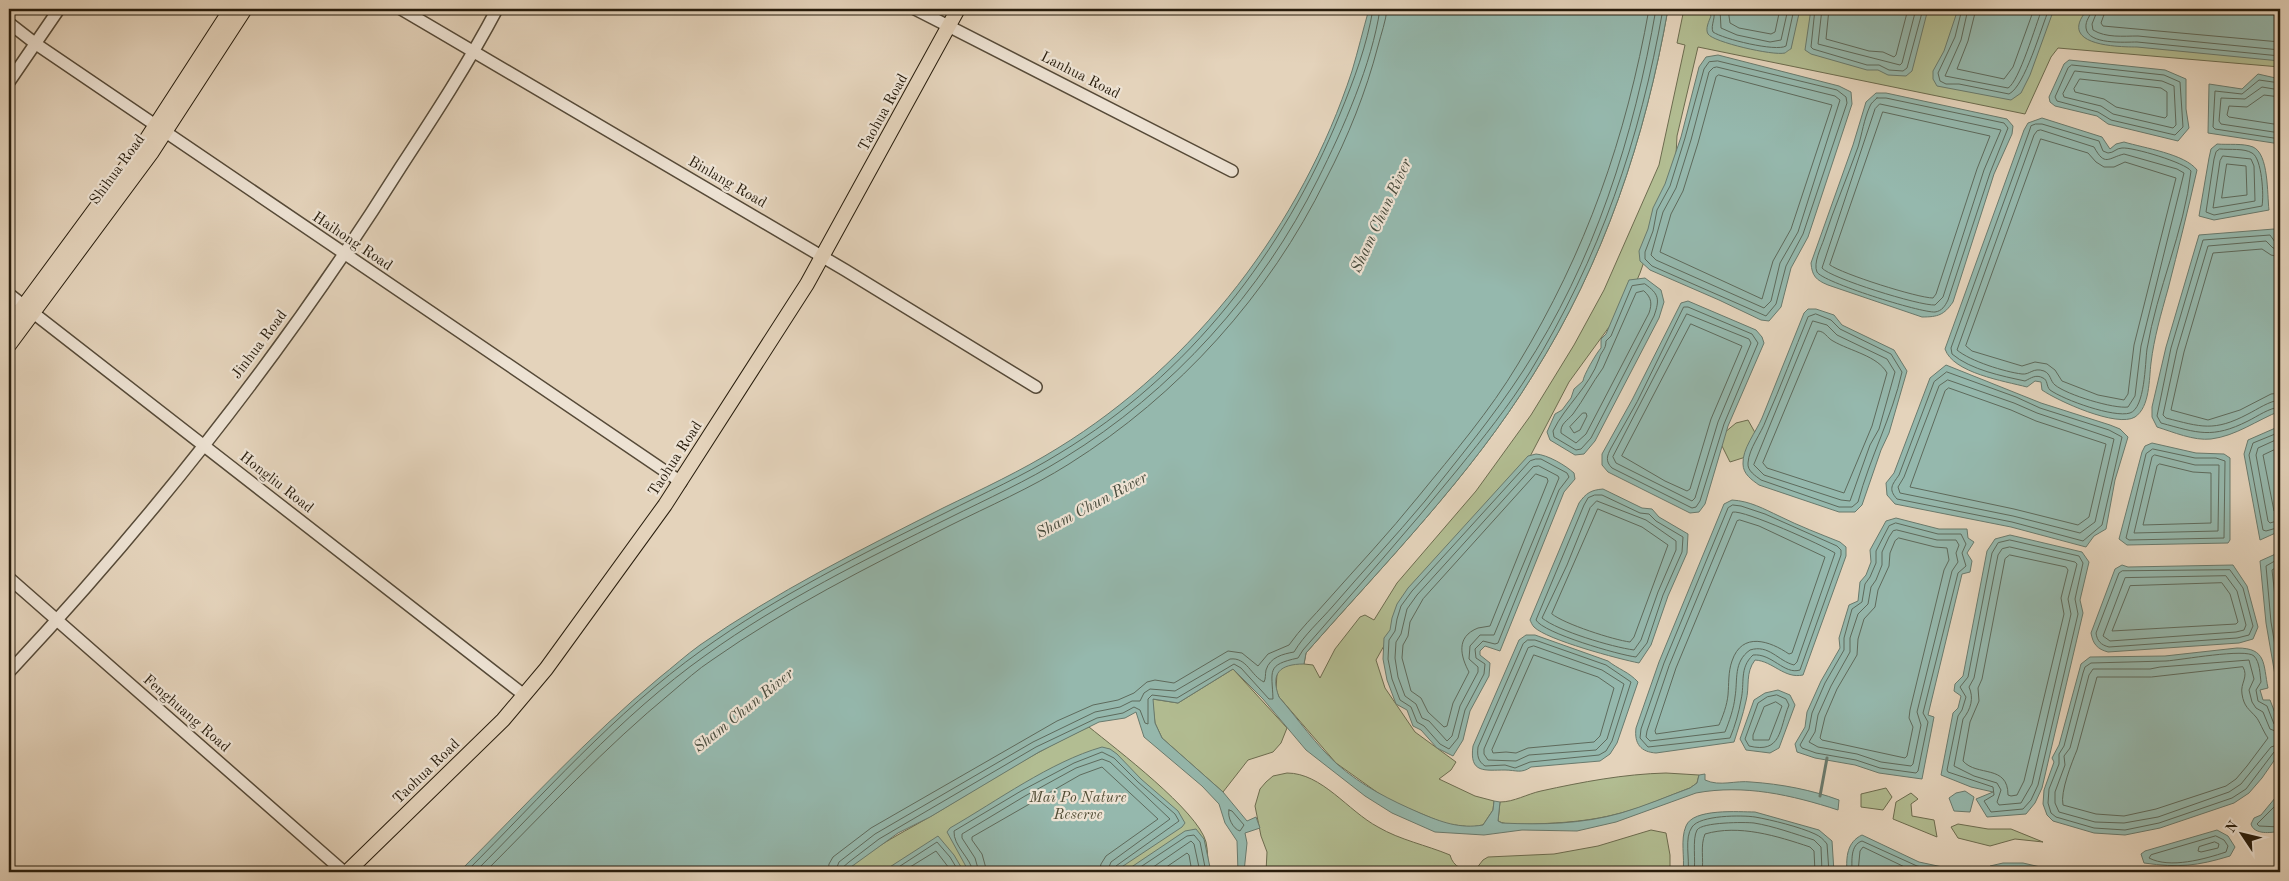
<svg xmlns="http://www.w3.org/2000/svg" width="2289" height="881" viewBox="0 0 2289 881" font-family="'Old Standard TT',serif">
	<style>
		.green { fill: #b2bd92; stroke: #6c6c4f }
		.water { fill: #95b8ad; stroke: #697a6d }
		.lines { fill: none; stroke-linecap: round; stroke-linejoin: round }
		.shore { stroke: #5e6a5c; stroke-width: 1 }
		.stream { stroke: #697a6d; stroke-width: 3 }
		.minor-casing { stroke: #564a38; stroke-width: 14 }
		.major-casing { stroke: #271c0c; stroke-width: 16 }
		.minor { stroke: #ede2d3; stroke-width: 11 }
		.major { stroke: #e4d3bb; stroke-width: 14 }
		.labels { text-anchor: middle; dominant-baseline: central; stroke-width: 4.5; stroke-linejoin: round; paint-order: stroke }
		.street-label { font-size: 15px; fill: #271c0c; stroke: #ede2d3 }
		.park-label { font-size: 15px; font-style: italic; fill: #514c34; stroke: #ede2d3 }
		.water-label { font-size: 16px; font-style: italic; fill: #484b3c; stroke: #ede2d3 }
	</style>
	<rect width="100%" height="100%" fill="#e4d3bb"/>
	<filter id="stains"><feTurbulence type="fractalNoise" baseFrequency=".004" numOctaves="4"/><feColorMatrix values="0 0 0 0 .2 0 0 0 0 .09 0 0 0 0 .02 0 0 0 .5 -.17"/></filter>
	<radialGradient id="worn" r=".72"><stop offset=".6" stop-color="#630" stop-opacity="0"/><stop offset="1" stop-color="#630" stop-opacity=".3"/></radialGradient>
	<!-- green -->
	<g class="green">
		<path d="M1668 9C1645 139 1604 262 1533 375 1471 476 1384 564 1306 653L1304 664 1313 665 1320 678 1335 649 1360 617 1365 615 1374 620 1397 583 1476 491 1531 415 1574 345 1604 290 1659 165 1685 45 1677 43 1684 9H2280V67L2058 48 2051 57 2025 114 1698 47 1677 136 1675 174 1640 273 1628 301 1569 382 1524 468 1399 619 1376 660 1385 688 1415 732 1456 762 1451 770 1439 779 1475 796 1494 801 1493 810 1483 825 1471 827 1446 824 1388 800 1336 763 1279 697 1276 690 1277 673 1268 633Z"/>
		<path d="M1748 420 1758 438 1755 454 1730 462 1718 438 1736 423Z"/>
		<path d="M1233 669 1287 728 1281 743 1273 752 1248 760 1223 792 1162 738 1155 723 1152 699 1178 703Z"/>
		<path d="M1089 727C1116 749 1198 811 1206 842 1208 851 1208 863 1208 872H844C874 845 909 830 943 809 991 780 1038 750 1089 727Z"/>
		<path d="M1287 773C1322 773 1348 811 1378 827 1400 840 1426 845 1450 855 1453 867 1464 872 1476 869L1483 860 1488 857 1554 854 1598 846 1651 830 1666 833 1670 855V872H1266L1267 852 1261 836 1255 806 1260 789 1266 782 1273 776Z"/>
		<path d="M1666 773 1699 775 1697 783 1690 788C1668 796 1645 807 1621 813 1592 821 1563 823 1533 824 1522 824 1507 826 1498 821L1500 802C1514 802 1527 794 1541 791 1582 782 1624 774 1666 773Z"/>
		<path d="M1886 788 1892 797 1883 810 1861 807V794Z"/>
		<path d="M1911 793 1918 799 1911 804 1912 816 1934 820 1937 837 1893 819 1896 802Z"/>
		<path d="M1958 824 1988 829H2011L2043 842 2015 839 1990 846 1958 838 1951 827Z"/>
	</g>
	<!-- water -->
	<g class="water">
		<path d="M1369 9H1668C1645 139 1604 262 1533 375 1471 476 1384 564 1306 653L1304 664C1280 664 1270 673 1279 697 1298 719 1316 745 1337 764 1362 786 1390 800 1420 813 1441 822 1460 829 1483 825L1493 810 1494 801 1500 802 1498 821 1502 823C1542 825 1583 824 1621 813 1645 806 1668 796 1690 788L1697 783 1699 775 1705 774V780C1720 787 1736 780 1751 782 1781 784 1812 790 1839 800L1838 810C1792 795 1744 784 1696 793L1616 822 1577 831 1522 830 1484 835 1435 832 1392 813 1365 796 1306 750 1263 699 1233 669 1178 703 1153 699 1155 723 1162 738 1223 792 1247 821 1256 817 1260 828 1245 833 1247 843 1244 872H1238L1237 841 1225 823 1219 804 1202 786 1144 737 1136 712 1125 718 1099 722 1039 752 930 817 898 833 844 872H459C525 806 588 737 659 678 673 667 686 655 700 645 776 592 860 550 943 508 982 489 1021 471 1058 448 1195 364 1302 224 1352 71 1358 51 1363 30 1369 9Z"/>
		<path d="M1707 9H1800L1791 49C1790 49 1785 53 1785 53 1773 56 1713 42 1708 34 1705 29 1709 21 1711 16Z"/>
		<path d="M1811 9H1928L1912 71 1906 76 1888 75 1878 70H1867L1811 54 1805 50Z"/>
		<path d="M1958 9H2054L2030 75 2021 93 2011 100 1937 86 1933 79V71L1944 51Z"/>
		<path d="M2088 9H2280V61L2137 47C2115 47 2056 45 2088 9Z"/>
		<path d="M1718 55 1839 86 1851 92 1852 104 1808 237 1791 268 1781 307 1769 321 1761 320 1719 300 1650 270 1640 261 1639 251 1648 229 1653 208 1665 184 1681 137 1699 67 1706 57Z"/>
		<path d="M2069 60 2165 70 2186 79V109L2189 128 2178 141 2108 124 2097 116 2055 106 2050 102 2049 97 2064 64Z"/>
		<path d="M2258 74 2280 79V144L2208 133 2209 84 2242 89Z"/>
		<path d="M1876 93H1886L2007 119 2013 126 2012 134 1994 174 1953 302C1944 315 1938 317 1922 317L1828 285C1816 280 1812 276 1811 263L1853 145 1866 102Z"/>
		<path d="M2042 118 2102 137 2110 149 2116 144 2124 142C2144 148 2185 154 2197 170 2188 210 2178 250 2168 289 2161 314 2154 338 2151 363 2149 379 2150 407 2135 417 2117 428 2058 401 2042 390L2041 382 2035 381 2027 387C2004 381 1953 373 1945 349L2024 130 2028 123Z"/>
		<path d="M2217 144C2228 145 2243 143 2253 147 2269 154 2267 194 2269 210L2214 220 2199 216 2209 158 2211 149Z"/>
		<path d="M2274 229 2280 243V411C2257 420 2236 436 2211 439 2194 441 2173 432 2157 427L2152 417V407L2166 347 2199 235Z"/>
		<path d="M1645 278 1661 290 1664 302 1659 318 1595 441 1584 454 1575 455 1550 440 1547 432 1555 414 1562 410 1571 398 1574 389 1583 381C1583 376 1597 352 1601 348V339L1606 334 1629 280Z"/>
		<path d="M1688 301 1756 330 1762 337 1764 343 1728 426 1705 504 1699 512 1690 513 1608 472 1602 465V454L1632 400 1681 303Z"/>
		<path d="M1808 309H1816L1834 315 1842 325 1894 350 1907 371 1889 433 1881 450 1862 505 1855 512H1839L1759 485C1752 480 1743 474 1743 464 1742 449 1756 432 1762 418 1776 383 1790 348 1804 313Z"/>
		<path d="M1946 365 2041 403 2110 425 2120 429 2128 437 2115 480 2106 529 2094 536 2086 547 2011 527 1895 504 1887 495 1886 483 1894 473 1930 378Z"/>
		<path d="M2280 426V531L2260 540 2244 454 2248 440Z"/>
		<path d="M2152 443 2196 453 2224 454 2230 458V540L2228 543 2127 545 2119 539 2142 452 2145 446Z"/>
		<path d="M1536 454C1548 455 1565 465 1574 473L1575 479 1564 492 1500 651 1485 646 1480 651V655L1490 663 1489 676 1470 711 1463 740 1453 756 1437 748 1421 730 1413 726 1407 710 1396 704 1387 680 1383 659 1384 638 1390 630 1392 618 1397 604 1408 588 1528 456Z"/>
		<path d="M1603 489 1642 508 1652 509 1659 517 1688 534 1687 553 1668 596 1651 645 1639 663C1619 659 1547 640 1534 627 1532 625 1531 622 1530 620L1579 503C1586 493 1591 490 1603 489Z"/>
		<path d="M1732 500C1750 501 1764 509 1779 516 1799 526 1820 534 1840 542L1846 547V556L1803 675C1784 679 1773 661 1755 660 1745 673 1750 686 1746 701 1743 715 1738 729 1734 742L1656 753C1641 752 1634 744 1636 728L1659 662 1724 504Z"/>
		<path d="M1896 518 1939 529H1967L1968 538 1974 542 1967 553 1972 561 1970 572 1962 574 1928 715 1934 717 1922 779 1879 773 1855 765 1815 758 1797 752 1795 744 1805 727 1807 712 1821 681 1840 648 1839 638 1849 605 1858 601 1860 582 1866 575 1871 562 1870 550 1886 521Z"/>
		<path d="M2010 535 2082 552 2089 562 2080 600 2083 613 2042 788 2035 803 2026 814 1987 817 1976 799 1993 792 1971 787 1941 775 1953 713 1958 708 1961 696 1954 691 1955 684 1963 676 1987 551 1995 539Z"/>
		<path d="M2280 552V704L2266 623 2260 561Z"/>
		<path d="M2122 565 2128 567 2233 565 2247 586 2258 627 2253 639 2239 643 2108 652C2097 649 2093 644 2091 633L2115 569Z"/>
		<path d="M1526 635H1535L1608 661C1618 669 1629 672 1638 682L1617 743 1610 754 1600 761 1531 767C1521 774 1516 770 1505 770 1485 770 1469 774 1473 746L1519 640Z"/>
		<path d="M2237 648C2267 648 2263 664 2268 688L2260 690 2263 700H2270L2280 726V752L2262 778 2249 793 2234 803 2160 828 2125 835 2094 833 2053 821 2047 815 2043 804 2044 790 2054 762 2052 758 2059 745 2081 664 2090 657 2165 656Z"/>
		<path d="M1778 690 1790 695 1795 705 1779 748 1770 753 1746 750 1740 739 1754 700 1765 693Z"/>
		<path d="M1102 747 1110 749 1117 754 1141 779 1178 811 1185 823 1182 827 1114 872H969L947 832 950 828C997 801 1050 762 1102 747Z"/>
		<path d="M1965 791 1974 797 1970 812 1954 811 1949 798 1956 793Z"/>
		<path d="M2280 792V831C2271 833 2254 835 2251 824L2254 818 2261 815Z"/>
		<path d="M1755 812 1819 830 1832 841 1834 872H1683C1685 857 1680 840 1686 826 1693 808 1739 812 1755 812Z"/>
		<path d="M1196 829 1204 839 1211 872H1124L1185 831Z"/>
		<path d="M2217 830 2228 836 2235 847 2230 856C2197 866 2179 868 2144 863L2141 854 2145 851Z"/>
		<path d="M1862 835 1919 862 1966 872H1847C1846 857 1847 842 1862 835Z"/>
		<path d="M938 836 954 855 964 872H882Z"/>
		<path d="M2003 863H2023L2062 872H1985L1990 866Z"/>
	</g>
	<g class="lines">
		<!-- shore -->
		<g class="shore">
			<path d="M1713 9C1717 17 1710 25 1713 32 1723 39 1776 52 1786 46L1794 9"/>
			<path d="M1720 9 1721 28 1737 35 1770 42 1781 40 1788 9"/>
			<path d="M1728 9 1730 23 1739 28 1771 34 1775 32 1780 9"/>
			<path d="M1815 9 1811 47 1813 49 1867 65H1879L1889 70 1903 71 1907 68 1923 9"/>
			<path d="M1822 9 1818 44 1900 65 1902 63 1916 9"/>
			<path d="M1829 9 1826 39 1869 51 1883 52 1894 57 1896 55 1908 9"/>
			<path d="M1962 9 1955 37 1938 73 1940 81 1946 84H1959L2009 94C2025 86 2041 28 2049 9"/>
			<path d="M1968 9 1961 40 1945 76 2008 88C2019 82 2036 24 2042 9"/>
			<path d="M1976 9 1968 41 1957 69 2004 79 2013 67 2034 9"/>
			<path d="M2092 9C2091 16 2085 20 2086 28 2088 45 2125 42 2137 42L2280 56"/>
			<path d="M2098 9 2092 24 2093 30C2106 38 2123 36 2138 36L2280 50"/>
			<path d="M2106 9 2101 23 2103 26 2280 42"/>
			<path d="M1718 61 1837 90 1846 97 1847 103 1803 234 1786 266 1776 304 1766 316 1652 266 1645 259V252L1653 231 1657 210 1670 186 1685 138 1704 69 1709 62Z"/>
			<path d="M2072 65 2164 75 2180 82 2183 127 2175 135 2111 120 2098 112 2057 101 2055 97 2068 68Z"/>
			<path d="M1717 67 1835 96 1840 100 1798 232 1780 263 1771 301 1764 308 1656 260 1651 255 1663 212 1676 188 1691 140 1709 72 1713 68Z"/>
			<path d="M2075 71 2162 81 2174 86 2176 125 2173 128 2113 114 2101 106 2064 97 2063 94Z"/>
			<path d="M1719 75 1832 105 1791 229 1773 261 1762 299 1660 252 1671 214 1683 191 1698 143 1716 77Z"/>
			<path d="M2080 79 2161 88 2167 92V116L2165 118 2116 107 2104 99 2075 92 2074 89Z"/>
			<path d="M2280 83 2259 80 2242 94 2215 91 2213 127 2215 129 2280 139"/>
			<path d="M2280 90 2262 87 2245 99 2221 98 2219 121 2221 124 2280 133"/>
			<path d="M2280 97 2264 95 2247 107 2229 106 2227 115 2229 117 2280 125"/>
			<path d="M1877 98H1886L2004 123 2008 128 1990 173 1948 300C1945 306 1942 311 1935 312 1921 313 1822 282 1817 272 1813 263 1821 248 1824 239 1834 208 1847 178 1858 147 1862 134 1864 119 1870 106 1871 103 1874 101 1877 98Z"/>
			<path d="M1880 104 2001 130 1984 170 1943 297 1935 305C1920 306 1830 278 1822 268L1875 109Z"/>
			<path d="M1883 112 1990 136 1977 169 1936 294 1933 298C1918 298 1842 274 1830 265Z"/>
			<path d="M2036 124H2042L2099 141 2103 151 2108 153C2114 153 2116 148 2122 148 2133 147 2186 163 2191 171 2184 232 2157 289 2147 349 2145 364 2145 408 2130 413 2114 418 2064 400 2050 390 2046 386 2048 380 2043 378 2036 374 2031 378 2025 381 2002 376 1971 370 1952 354L1951 348 2029 132 2031 126Z"/>
			<path d="M2041 130 2094 147C2105 167 2108 158 2124 154L2177 169 2184 173 2141 346 2135 396 2128 407C2114 409 2067 395 2055 385 2050 381 2051 374 2044 371 2033 367 2030 375 2022 374 2005 372 1970 361 1957 350L2034 135 2037 131Z"/>
			<path d="M2041 139 2088 153 2096 162 2104 167H2114L2125 162 2176 178 2134 345 2128 394 2124 400 2098 395 2062 381 2055 370 2047 364 2035 362 2022 366 1972 351 1966 346Z"/>
			<path d="M2220 149C2230 150 2244 148 2252 153 2262 158 2264 196 2262 206L2214 215 2206 212 2214 159 2216 152Z"/>
			<path d="M2223 156 2251 159 2254 166 2255 201 2213 208 2220 161Z"/>
			<path d="M2227 164 2246 166 2247 195 2222 198Z"/>
			<path d="M2280 243 2275 242 2270 235 2203 240 2171 348 2157 416 2161 423C2198 433 2212 439 2248 421 2258 416 2269 408 2280 407"/>
			<path d="M2280 249 2273 248 2266 241 2208 246 2177 350 2163 415 2166 418C2201 427 2214 432 2248 414 2258 409 2269 401 2280 400"/>
			<path d="M2280 257 2271 255 2262 249 2213 253 2184 352 2171 410 2208 420 2240 410 2271 394 2280 393"/>
			<path d="M1645 284C1659 294 1660 299 1654 316L1591 438 1581 449 1576 450 1554 437 1553 431C1565 406 1590 386 1599 359 1601 351 1606 350 1606 341L1611 336 1632 286Z"/>
			<path d="M1644 291C1652 298 1652 304 1649 313L1586 434 1576 443 1561 433C1560 424 1567 421 1573 414 1584 399 1592 383 1603 368L1636 293Z"/>
			<path d="M1684 307H1688L1752 334 1758 343 1724 424 1700 501 1696 507 1692 508 1612 468C1605 461 1607 456 1611 448L1637 402Z"/>
			<path d="M1687 314 1749 339 1751 343 1718 422 1695 498 1692 501 1616 463 1613 457Z"/>
			<path d="M1816 314 1831 320 1840 329 1891 354 1902 372C1892 417 1870 457 1858 502L1852 507H1839L1761 480C1756 476 1747 471 1748 463 1749 448 1761 434 1766 420 1781 386 1794 351 1808 317Z"/>
			<path d="M1813 321 1827 325 1837 335 1887 359 1895 372 1879 429 1870 445 1850 501 1841 500 1764 475 1754 465Z"/>
			<path d="M1691 324 1742 346 1711 419 1690 489 1687 491 1665 481 1622 456Z"/>
			<path d="M1818 331C1825 331 1827 338 1833 341 1850 351 1878 356 1887 373L1872 426 1844 493 1767 468 1763 463Z"/>
			<path d="M1947 372 2016 397 2040 408 2109 430 2122 437 2102 525 2083 541 2012 522 1897 499C1888 489 1892 485 1899 475L1934 382Z"/>
			<path d="M1948 380 2014 403 2037 413 2114 439 2095 522 2080 533 2013 516 1900 493 1898 487 1904 477 1939 386Z"/>
			<path d="M1949 388 2011 410 2036 421 2106 444 2089 517 2078 525 2014 509 1910 487 1945 391Z"/>
			<path d="M1583 413H1586L1587 416 1580 430 1574 433 1570 427Z"/>
			<path d="M2280 432 2253 443 2249 455 2263 530 2266 531 2280 527"/>
			<path d="M2280 438 2258 448 2256 455 2268 521 2270 523 2280 520"/>
			<path d="M2280 447 2263 455 2274 511 2280 513"/>
			<path d="M2153 449 2195 458H2216L2225 461 2224 538 2129 540 2126 538 2146 454Z"/>
			<path d="M2155 455 2195 465H2219L2218 531 2134 533 2152 457Z"/>
			<path d="M1536 459H1541L1567 473 1569 477 1559 490 1498 643 1495 644 1483 641 1475 649 1476 658 1485 664 1484 674 1465 710 1458 738 1449 749 1440 744 1424 726 1417 722 1411 707 1400 700 1392 679 1388 659 1389 640 1395 631 1397 619 1401 606 1412 591 1530 461Z"/>
			<path d="M2160 464 2193 472 2211 473V523L2143 525 2157 466Z"/>
			<path d="M1539 466 1558 476 1559 478 1494 635H1480L1470 646 1469 659 1478 667V672L1460 706 1452 736 1447 741 1429 721 1422 718 1416 704 1405 696 1398 677 1395 658 1396 642 1401 634 1407 609 1417 595 1533 467Z"/>
			<path d="M1536 474 1547 478 1548 481 1490 626C1486 627 1482 627 1478 628 1455 637 1461 657 1469 672L1453 703 1447 726 1444 727 1428 712 1421 698 1411 691 1402 658 1403 645 1408 636 1410 622 1423 599Z"/>
			<path d="M1595 495H1602L1640 513 1649 514 1656 521 1683 537 1682 552 1663 595 1647 643 1636 657C1619 655 1543 633 1536 620L1584 505 1588 498Z"/>
			<path d="M1597 501 1646 520 1676 541V550L1658 592 1641 640 1634 650C1612 647 1558 631 1542 618L1567 565 1590 508Z"/>
			<path d="M1733 505 1741 506 1765 514 1837 546 1841 550V555L1800 670C1784 675 1772 653 1753 655 1739 668 1745 683 1741 700 1739 712 1735 726 1730 738L1648 747 1640 738 1641 729 1664 663 1728 508Z"/>
			<path d="M1598 509 1642 527 1668 545 1634 637 1630 642C1614 640 1564 624 1552 614Z"/>
			<path d="M1733 512C1745 510 1822 545 1835 553L1797 662 1794 665C1778 661 1769 644 1750 650 1733 662 1738 680 1735 697 1734 708 1729 722 1725 732L1650 741 1646 737 1647 731 1669 666Z"/>
			<path d="M1740 520 1759 526 1825 557 1792 653 1789 654C1770 641 1742 631 1732 661 1728 672 1729 684 1728 695 1727 705 1723 716 1719 725L1656 734 1655 731 1676 668 1737 521Z"/>
			<path d="M1896 523 1938 534H1961L1966 544 1962 553 1966 566 1958 573 1923 713 1928 722 1918 771 1916 773 1880 768 1856 760 1816 753 1802 748 1800 745 1809 729 1812 713 1825 683 1844 650V638L1852 609 1862 602 1865 584 1870 577 1876 563V551L1889 526Z"/>
			<path d="M1897 530 1937 540H1956L1959 545 1956 553 1958 562 1952 571 1917 712 1921 725 1913 764 1911 766 1881 762 1857 754 1818 747 1809 742 1815 732 1818 715 1831 686 1850 652V638L1858 614 1868 604 1871 587 1876 580 1882 565V552L1889 537 1893 531Z"/>
			<path d="M1899 538 1935 547 1947 548 1949 560 1944 570 1910 710 1909 718 1913 727 1907 756 1905 758 1822 740 1820 738 1825 717 1837 689 1857 655 1858 639 1864 619 1875 607 1878 590 1889 566 1890 553 1895 541Z"/>
			<path d="M2010 540 2079 556 2083 563 2075 599 2078 614 2038 785 2031 800 2023 809 1991 812 1984 801 1994 795 1993 787 1948 772 1947 770 1958 716 1962 710 1966 697 1960 687 1968 677 1992 553 1998 543Z"/>
			<path d="M2010 547 2075 562 2077 564 2068 599 2071 614 2032 784 2021 803 1999 805 1997 802 2001 790 1997 783 1974 776 1954 766 1963 719C1971 709 1974 698 1969 687L1974 678 1998 555 2002 549Z"/>
			<path d="M2010 555 2066 567 2068 570 2061 598 2064 614 2024 781 2017 795 2011 796 2008 795C2008 764 1977 777 1963 761L1970 722 1979 701 1978 688 1982 679 2005 559Z"/>
			<path d="M2280 558 2266 566 2271 622 2280 675"/>
			<path d="M2280 565 2272 570 2280 640"/>
			<path d="M2230 570 2243 588 2253 626 2249 635 2237 638 2109 647C2101 645 2097 641 2096 633L2119 573 2122 571Z"/>
			<path d="M2226 576 2237 591 2246 625 2244 630 2236 632 2110 641 2103 636 2125 578Z"/>
			<path d="M2222 583 2230 594 2238 622 2236 624 2112 631 2130 586Z"/>
			<path d="M1528 640H1535L1606 665 1631 682 1612 741 1606 751 1599 755 1530 762 1515 768 1505 765 1485 766C1478 761 1477 756 1478 747L1523 644Z"/>
			<path d="M1534 646 1602 670 1624 684 1607 739 1596 750 1529 755 1516 761 1488 760 1484 754V749L1528 648Z"/>
			<path d="M1534 655 1598 677 1614 688 1600 736 1594 742 1528 748 1516 753 1506 752 1493 753 1492 750Z"/>
			<path d="M2243 667C2249 677 2240 683 2242 694 2244 707 2249 709 2256 717 2259 720 2264 733 2268 738L2247 766 2236 779 2226 786 2156 809 2124 816 2096 814 2063 805C2060 792 2072 762 2077 750L2097 677H2151Z"/>
			<path d="M1777 695 1786 699 1789 705C1779 729 1782 754 1749 746L1745 739 1758 703 1767 697Z"/>
			<path d="M1776 702 1782 706 1769 740H1753V735L1764 707Z"/>
			<path d="M2280 726 2274 724 2267 706 2258 701 2256 690 2261 682C2260 675 2260 662 2254 656 2246 648 2181 660 2166 661L2091 663 2085 667 2083 673 2064 746 2059 754V764L2049 789 2048 803 2051 813 2056 817 2094 828 2125 830 2159 823 2232 798 2246 789 2274 752 2280 750"/>
			<path d="M2280 733 2270 729 2263 712 2256 708 2252 702 2249 690 2254 679 2249 660 2160 667 2150 669H2093L2089 675 2070 748 2064 756 2065 765 2055 792V803L2059 812 2095 822 2124 823 2158 817 2229 792 2241 784 2271 747 2280 744"/>
			<path d="M2280 801 2257 824 2259 826 2280 827"/>
			<path d="M1229 810 1232 811 1244 825 1240 831C1233 829 1227 817 1229 810Z"/>
			<path d="M2216 836 2224 840 2228 846 2226 852C2205 859 2170 869 2149 858L2151 855Z"/>
			<path d="M2215 842 2219 844 2218 848 2201 852 2198 851 2199 847Z"/>
			<path d="M466 872C542 796 614 713 702 650 777 596 862 554 945 513 984 493 1023 476 1060 453 1189 375 1284 252 1340 114 1354 80 1367 45 1373 9"/>
			<path d="M475 872C549 798 620 716 706 655 781 601 866 559 949 518 987 499 1027 481 1064 458 1172 392 1262 292 1318 179 1343 129 1372 64 1380 9"/>
			<path d="M485 872C546 811 605 747 672 692 685 681 698 669 712 660 786 608 868 567 949 526 989 506 1031 488 1069 464 1179 395 1269 295 1326 179 1348 137 1366 92 1378 46 1381 34 1386 21 1387 9"/>
			<path d="M828 872 829 864 833 857 871 828 1057 721 1093 705 1118 700 1134 693 1147 682 1155 680 1174 683 1228 651 1242 653 1258 666 1268 654 1289 645C1300 629 1314 616 1326 602 1357 567 1389 533 1418 497 1453 454 1490 411 1518 364 1586 252 1626 138 1649 9"/>
			<path d="M835 872 839 862 875 834 1033 742 1095 712 1120 707 1132 701H1140L1144 693 1150 689 1175 691 1230 659C1247 657 1251 676 1264 682 1266 678 1265 675 1266 670 1270 657 1283 654 1294 652 1304 635 1320 621 1333 606 1363 571 1395 537 1425 501 1459 458 1493 417 1523 371 1594 263 1634 136 1656 9"/>
			<path d="M841 872 842 868 849 862 879 839 1036 747 1097 718 1123 713 1134 707 1140 710 1145 723 1148 724V699L1152 695 1177 698 1234 664 1241 668 1269 699H1273C1272 670 1266 665 1298 658L1303 650C1355 590 1408 531 1458 469 1483 438 1509 406 1530 372 1600 257 1640 140 1663 9"/>
			<path d="M891 872 937 842 950 857 959 872"/>
			<path d="M902 872 936 851 952 872"/>
			<path d="M973 872C971 858 953 846 954 831L1021 791 1074 763 1102 752 1114 758 1138 782 1175 814 1179 821 1116 866 1113 872"/>
			<path d="M979 872 975 858 962 838V834L1025 796 1076 768 1102 759 1110 762 1170 819 1111 862 1107 872"/>
			<path d="M987 872 982 854 972 840V837L1080 775 1102 767 1158 819 1106 856 1101 864 1099 872"/>
			<path d="M1133 872 1187 836 1194 835 1200 842 1206 872"/>
			<path d="M1146 872 1191 841 1194 844 1200 872"/>
			<path d="M1159 872 1187 853 1189 855 1192 872"/>
			<path d="M1688 872C1690 859 1684 838 1692 827 1700 815 1742 815 1755 817 1772 820 1800 827 1815 834 1820 836 1824 840 1827 844L1829 872"/>
			<path d="M1694 872C1696 861 1692 839 1697 830 1702 822 1745 822 1754 823 1773 826 1795 834 1814 840L1821 847 1822 872"/>
			<path d="M1702 872C1704 859 1700 846 1705 834 1739 824 1777 836 1810 847L1814 851 1815 872"/>
			<path d="M1852 872C1852 861 1850 845 1862 841L1917 866 1946 872"/>
			<path d="M1858 872 1860 851 1863 847 1915 872"/>
			<path d="M1991 872C2006 864 2025 868 2041 872"/>
		</g>
		<!-- stream -->
		<path class="stream" d="M1820 796 1827 758"/>
		<defs>
			<g id="minor">
				<path d="M401 9 845 270 1036 387"/>
				<path d="M915 9 1232 171"/>
				<path d="M9 23 36 44 681 482"/>
				<path d="M9 82 59 9"/>
				<path d="M9 294 524 695"/>
				<path d="M9 578 344 872"/>
				<path d="M9 672C154 517 287 348 400 168 434 116 468 64 497 9"/>
			</g>
			<g id="major">
				<path d="M9 326 146 140 231 9"/>
				<path d="M9 345 152 152 245 9"/>
				<path d="M347 872 503 720 546 669 665 505 807 284 958 9"/>
			</g>
		</defs>
		<!-- minor casing -->
		<use href="#minor" class="minor-casing"/>
		<!-- major casing -->
		<use href="#major" class="major-casing"/>
		<!-- minor -->
		<use href="#minor" class="minor"/>
		<!-- major -->
		<use href="#major" class="major"/>
	</g>
	<g class="labels">
		<!-- street labels -->
		<g class="street-label">
			<text transform="translate(1080 76) rotate(27)">Lanhua Road</text>
			<text transform="translate(884 113) rotate(-61)">Taohua Road</text>
			<text transform="translate(118 170) rotate(-54)">Shihua Road</text>
			<text transform="translate(727 183) rotate(30)">Binlang Road</text>
			<text transform="translate(352 242) rotate(34)">Haihong Road</text>
			<text transform="translate(260 345) rotate(-53)">Jinhua Road</text>
			<text transform="translate(676 459) rotate(-57)">Taohua Road</text>
			<text transform="translate(276 483) rotate(38)">Hongliu Road</text>
			<text transform="translate(186 714) rotate(41)">Fenghuang Road</text>
			<text transform="translate(427 772) rotate(-44)">Taohua Road</text>
		</g>
		<!-- park labels -->
		<g class="park-label">
			<text x="1078" y="798">Mai Po Nature<tspan x="1078" dy="17">Reserve</tspan></text>
		</g>
		<!-- water labels -->
		<g class="water-label">
			<text transform="translate(1382 216) rotate(-65)">Sham Chun River</text>
			<text transform="translate(1092 506) rotate(-28)">Sham Chun River</text>
			<text transform="translate(744 711) rotate(-39)">Sham Chun River</text>
		</g>
	</g>
	<!-- margin -->
	<rect width="2289" height="881" fill="none" stroke="#e4d3bb" stroke-width="30"/>
	<rect x="10" y="10" width="2269" height="861" fill="none" stroke="#271c0c" stroke-width="2.5"/>
	<rect x="15" y="15" width="2259" height="851" fill="none" stroke="#271c0c"/>
	<!-- north arrow -->
	<g transform="translate(2242 834) rotate(305)" stroke="#ede2d3" stroke-width="4" paint-order="stroke">
	<path d="M0-4L9 19L0 12L-9 19Z" fill="#271c0c"/>
	<text y="-8" font-size="14" font-weight="bold" text-anchor="middle" fill="#271c0c">N</text>
	</g>
	<rect width="100%" height="100%" filter="url(#stains)"/>
	<rect width="100%" height="100%" fill="url(#worn)"/>
</svg>
